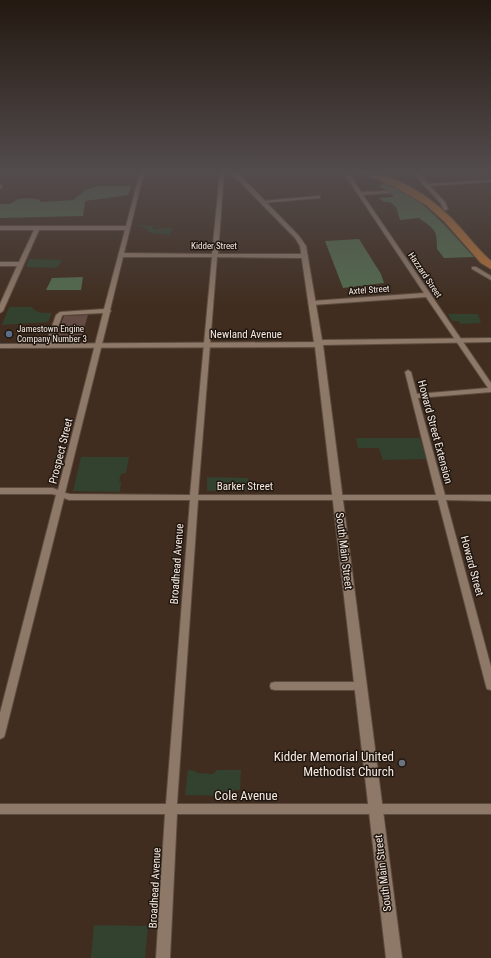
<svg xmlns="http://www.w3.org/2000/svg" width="491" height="958" viewBox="0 0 491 958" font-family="'Roboto Condensed',sans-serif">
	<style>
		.green { fill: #32422f }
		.forest { fill: #536c4e }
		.building { fill: #644b43 }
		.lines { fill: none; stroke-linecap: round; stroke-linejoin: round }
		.minor-casing { stroke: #5c4c3f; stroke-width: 2 }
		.tertiary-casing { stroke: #5c4c3f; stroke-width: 2 }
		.trunk-casing { stroke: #5c4c3f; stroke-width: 2 }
		.minor { fill: #8e7868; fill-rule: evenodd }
		.tertiary { fill: #8e7868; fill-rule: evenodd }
		.trunk { fill: #b47035; fill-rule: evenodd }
		.service-dot { fill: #5c6f8a; stroke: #201711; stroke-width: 1.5 }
		.worship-dot { fill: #6b7280; stroke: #201711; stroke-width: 1.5 }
		.labels { text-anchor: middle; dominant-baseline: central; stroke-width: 3; stroke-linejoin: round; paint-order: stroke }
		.far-street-label { font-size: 9px; fill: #f6e9e0; stroke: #201711 }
		.far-poi-label { font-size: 9px; fill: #f6e9e0; stroke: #201711; text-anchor: start }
		.street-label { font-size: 11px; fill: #f6e9e0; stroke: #201711 }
		.near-poi-label { font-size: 13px; fill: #f6e9e0; stroke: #201711; text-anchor: end }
		.near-street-label { font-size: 13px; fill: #f6e9e0; stroke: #201711 }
	</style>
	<rect width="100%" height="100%" fill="#402d1f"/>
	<!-- green -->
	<g class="green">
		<path d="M135 225 153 226V229L172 228 170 235 151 233 143 227Z"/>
		<path d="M29 259 62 260 57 268 26 267Z"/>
		<path d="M9 307H32C37 314 44 313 52 313L48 322 2 325Z"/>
		<path d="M448 314H478L481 323 460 324 459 321H452Z"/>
		<path d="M356 438H420L426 459 383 460 379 448H358Z"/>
		<path d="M81 457H129L126 473 121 474 119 481 121 482 120 492 73 491Z"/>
		<path d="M207 477 248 478 250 491H207Z"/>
		<path d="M188 770 195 771 197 773 213 774 217 770H241L240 790 231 791V796L185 795Z"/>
		<path d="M94 925 148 926 145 958H91Z"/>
	</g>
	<!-- forest -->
	<g class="forest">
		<path d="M384 183C423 196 448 229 474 257L444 258 437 249C437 229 435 230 419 218L400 220 396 207 390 202H384L379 198 394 197 379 186Z"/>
		<path d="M97 186H131L128 195 85 201 83 216 0 218V204H10L18 199 28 198 38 199 41 202 73 200 86 190Z"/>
		<path d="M359 239 381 274 384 283 343 288 325 241Z"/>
		<path d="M83 277 81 290H46L52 278Z"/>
	</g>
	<!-- building -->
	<path class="building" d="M88 315 82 335H74V337H56L64 316Z"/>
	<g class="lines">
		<defs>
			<g id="minor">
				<path d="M140 172H144L124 253 212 254 220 172H224L218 254H305L308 256 305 258 217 257 198 495H436L405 372 408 370 411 372 417 394 488 388 426 297 312 305 309 303 312 301 424 293 343 172H348L361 192 389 191V193H387L363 195 491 383V392L418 398 445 495H491V501L446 500 491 667V690L487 689 486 686 438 500H198L177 804H491V814H177L170 958H156L165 814H0V804H166L190 500H69L64 498 5 734 4 737 0 739V713L56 495 52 494H0V488H53L58 490 103 313 63 315 62 316 51 346 48 348 45 346 56 315 60 312 104 309 125 230H39L3 311 0 313V304L17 266H0V262H19L34 230H0V226H126ZM123 257H212L190 495 70 494 65 493 110 312 111 311 110 310Z"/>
				<path d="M491 180V182L430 186 445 202 448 209 446 210H444L441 204 424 185 426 184Z"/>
				<path d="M0 185H2V188L0 189Z"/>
				<path d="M318 196H320V198L262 203 260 202 262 201Z"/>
				<path d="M472 267H476L491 276V280L472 269Z"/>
				<path d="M275 682H360L364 683 365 686 364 689 360 690H275L271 689 270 686 271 683Z"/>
			</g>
			<g id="tertiary">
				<path d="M230 172H237L299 236 306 246 322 340 491 338V342L323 345 402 958H386L315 347 0 348V344L314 342 300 246 295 238Z"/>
				<path d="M413 172H419L429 185 428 186H424Z"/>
			</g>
			<path id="trunk" d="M360 172C392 172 427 194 449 216 464 230 475 247 491 261V269L481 263 444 221 426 205 395 187Z"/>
		</defs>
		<!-- minor casing -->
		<use href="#minor" class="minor-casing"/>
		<!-- tertiary casing -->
		<use href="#tertiary" class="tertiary-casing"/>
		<!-- trunk casing -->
		<use href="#trunk" class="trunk-casing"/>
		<!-- minor -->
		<use href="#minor" class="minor"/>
		<!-- tertiary -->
		<use href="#tertiary" class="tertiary"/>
		<!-- trunk -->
		<use href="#trunk" class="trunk"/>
	</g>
	<!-- sky -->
	<linearGradient id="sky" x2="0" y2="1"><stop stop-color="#231911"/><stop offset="0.56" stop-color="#534c4d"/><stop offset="1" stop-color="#534c4d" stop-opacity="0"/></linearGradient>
	<rect width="491" height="307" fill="url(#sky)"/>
	<!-- markers -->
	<circle class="service-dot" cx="9" cy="334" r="4"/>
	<circle class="worship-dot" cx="402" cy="763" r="4"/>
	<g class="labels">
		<!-- far-street labels -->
		<g class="far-street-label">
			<text x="214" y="246">Kidder Street</text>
			<text transform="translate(425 275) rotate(56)">Hazzard Street</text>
			<text transform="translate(369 290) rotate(-4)">Axtel Street</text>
		</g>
		<!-- far-poi labels -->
		<g class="far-poi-label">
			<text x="17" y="329">Jamestown Engine<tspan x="17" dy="10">Company Number 3</tspan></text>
		</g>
		<!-- street labels -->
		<g class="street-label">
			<text x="246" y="334">Newland Avenue</text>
			<text transform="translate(435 432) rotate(75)">Howard Street Extension</text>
			<text transform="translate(61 451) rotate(-76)">Prospect Street</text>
			<text x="245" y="486">Barker Street</text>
			<text transform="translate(344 551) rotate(83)">South Main Street</text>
			<text transform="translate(177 564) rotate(-86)">Broadhead Avenue</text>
			<text transform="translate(472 566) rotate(75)">Howard Street</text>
			<text transform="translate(383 873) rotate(-97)">South Main Street</text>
			<text transform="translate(155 888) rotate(-87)">Broadhead Avenue</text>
		</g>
		<!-- near-poi labels -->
		<g class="near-poi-label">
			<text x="394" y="756">Kidder Memorial United<tspan x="394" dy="15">Methodist Church</tspan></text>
		</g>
		<!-- near-street labels -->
		<g class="near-street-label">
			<text x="246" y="795">Cole Avenue</text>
		</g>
	</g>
</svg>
